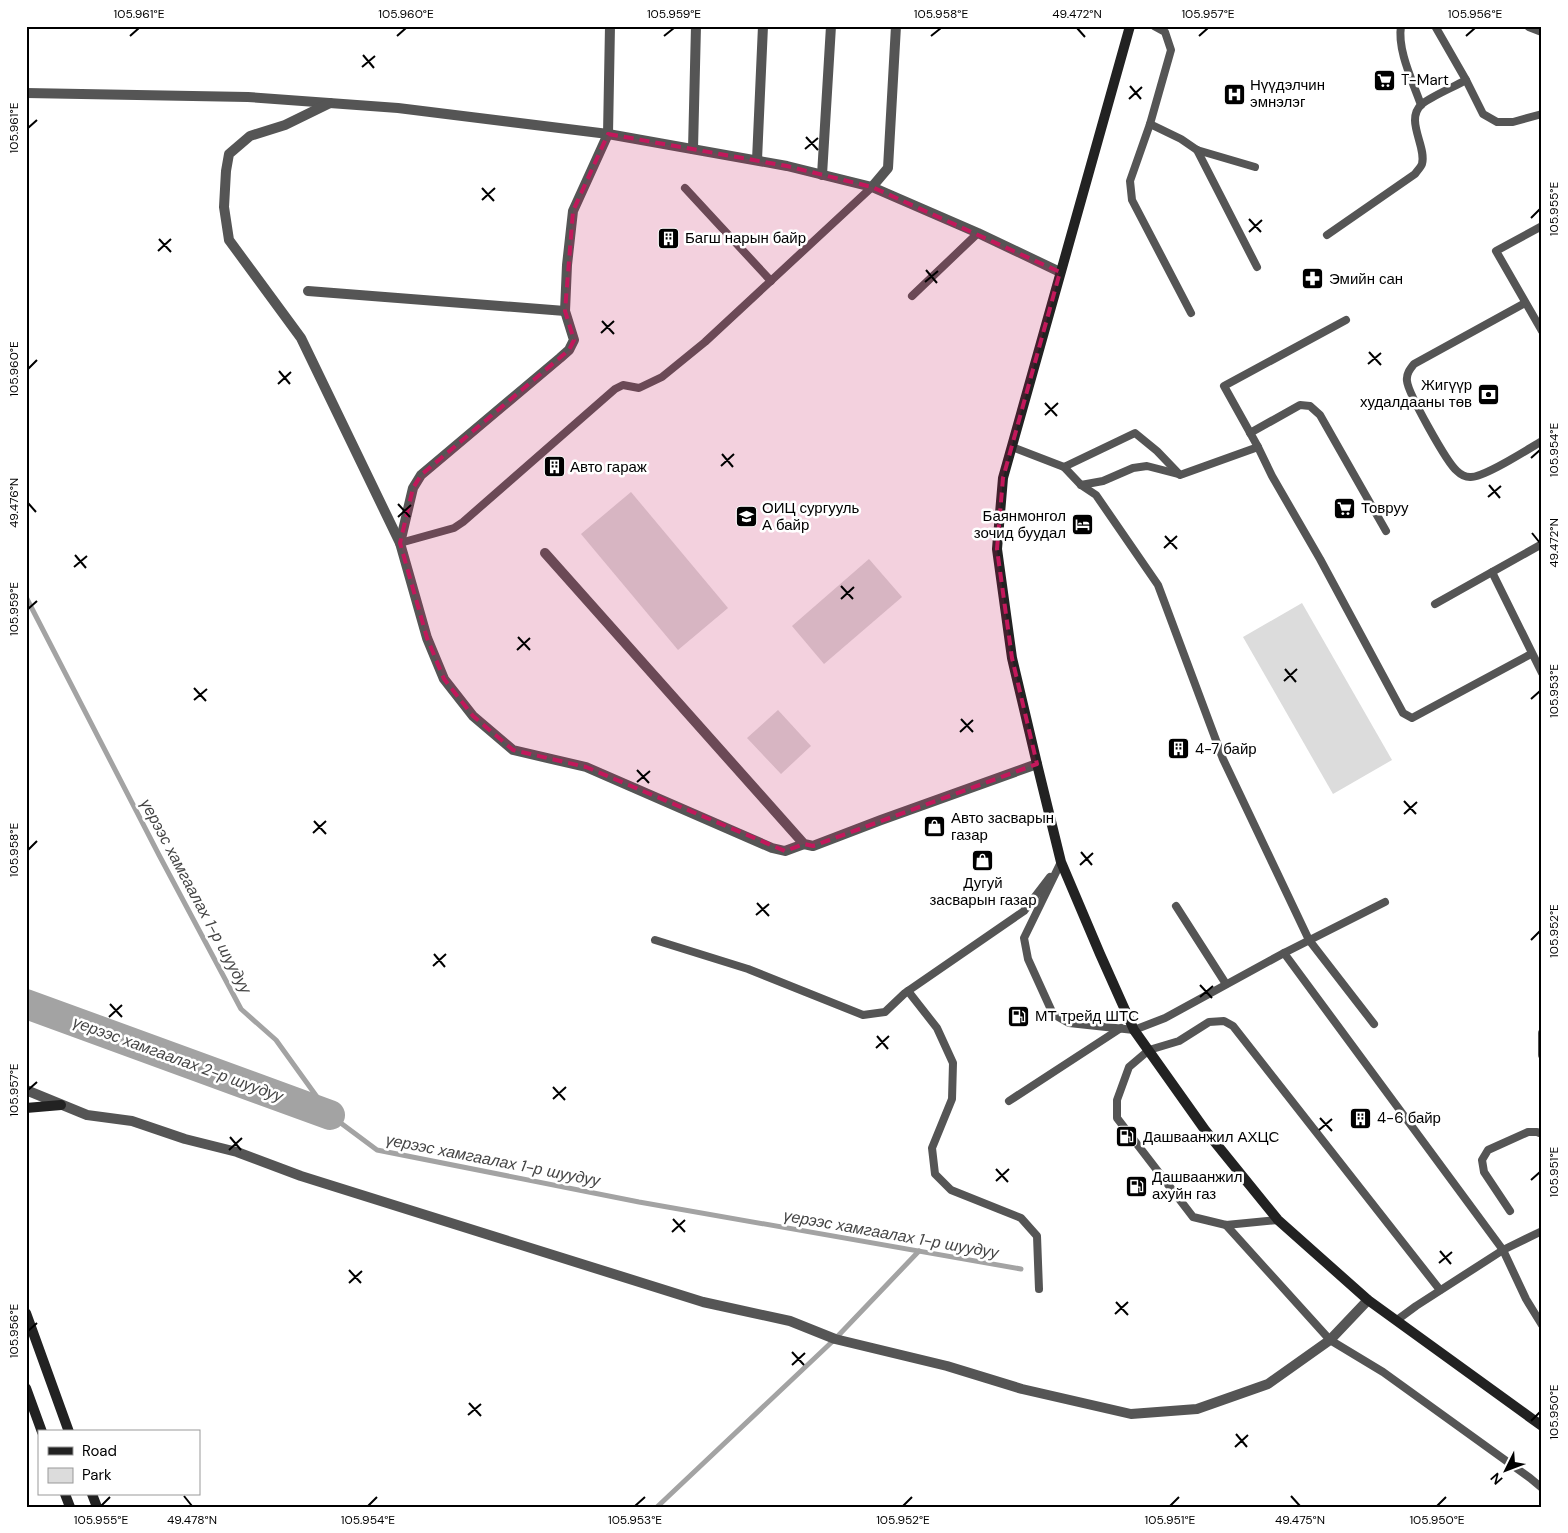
<svg xmlns="http://www.w3.org/2000/svg" width="1568" height="1533" viewBox="0 0 1568 1533" font-family="'DM Sans',sans-serif">
	<style>
		.green { fill: #dcdcdc }
		.lines { fill: none; stroke-linecap: round; stroke-linejoin: round }
		.stream { stroke: #a3a3a3; stroke-width: 5 }
		.river { stroke: #a3a3a3; stroke-width: 30 }
		.lane { stroke: #555; stroke-width: 8 }
		.street { stroke: #555; stroke-width: 10 }
		.secondary { stroke: #222; stroke-width: 10 }
		.marked { fill: #c2185b; fill-opacity: 0.2; stroke: #c2185b; stroke-width: 4; stroke-dasharray: 10 6; stroke-linejoin: round }
		.ticks { fill: none; stroke: #000; stroke-width: 2 }
		.labels { text-anchor: middle; dominant-baseline: central; stroke-width: 5; stroke-linejoin: round; paint-order: stroke }
		.poi-label { font-size: 15px; fill: #000; stroke: #fff; text-anchor: start }
		.water-label { font-size: 16px; font-style: italic; fill: #444; stroke: #fff }
		.neatline { fill: none; stroke: #000; stroke-width: 2 }
		.ticks-label { font-size: 12px; text-anchor: middle; fill: #000 }
	</style>
	<rect width="100%" height="100%" fill="#fff"/>
	<!-- green -->
	<g class="green">
		<path d="M631 492 728 608 678 650 581 534Z"/>
		<path d="M869 559 902 597 824 664 792 626Z"/>
		<path d="M1302 603 1392 760 1333 794 1243 637Z"/>
		<path d="M778 710 811 746 781 774 747 738Z"/>
	</g>
	<g class="lines">
		<!-- stream -->
		<g class="stream">
			<path d="M26 597 159 855 241 1009 276 1040 330 1115 377 1150 639 1202 1021 1269"/>
			<path d="M657 1507 835 1339 919 1251"/>
		</g>
		<!-- river -->
		<path class="river" d="M26 1004 330 1115"/>
		<!-- lane -->
		<g class="lane">
			<path d="M1154 26 1165 32 1171 50 1150 124 1130 181 1132 200 1191 313"/>
			<path d="M1401 26C1397 50 1413 82 1421 105"/>
			<path d="M1435 26 1466 80 1483 114 1497 122H1513L1542 114"/>
			<path d="M1150 124 1181 139 1197 150 1255 167"/>
			<path d="M1197 150 1257 267"/>
			<path d="M685 188 771 281"/>
			<path d="M1542 226 1496 251 1542 331"/>
			<path d="M1327 235 1415 174C1417 171 1421 167 1422 164 1427 146 1404 120 1422 104 1432 96 1454 87 1466 80"/>
			<path d="M912 296 978 233"/>
			<path d="M1525 303 1414 364C1410 369 1406 374 1407 381 1408 393 1447 463 1457 471 1461 475 1465 477 1470 477 1484 478 1528 449 1542 441"/>
			<path d="M1250 433 1300 405 1310 406 1320 415 1386 531"/>
			<path d="M1012 447 1064 467 1135 433 1157 451 1180 475 1258 447 1224 386 1346 320"/>
			<path d="M1258 447 1272 476 1320 559 1403 713 1412 718 1531 654"/>
			<path d="M1064 467 1081 485 1096 495 1158 585 1223 759 1309 940 1374 1024"/>
			<path d="M1081 485 1103 481 1133 468 1147 466 1178 474"/>
			<path d="M400 543 454 528 463 522 615 389 623 385 639 388 662 377 705 342 872 187"/>
			<path d="M1492 572 1542 673"/>
			<path d="M1435 604 1542 544"/>
			<path d="M1061 862 1024 938 1028 959 1053 1014 1069 1023 1134 1030 1165 1018 1284 953 1385 902"/>
			<path d="M1176 906 1226 984"/>
			<path d="M655 940 748 969 863 1015 885 1012 905 993 1024 911 1050 877"/>
			<path d="M1284 953 1503 1250 1526 1299 1542 1325"/>
			<path d="M908 991 937 1028 953 1063 952 1099 932 1148 935 1174 951 1190 1021 1218 1037 1236 1039 1289"/>
			<path d="M1542 1033V1055"/>
			<path d="M1009 1101 1121 1028"/>
			<path d="M1510 1211 1484 1172 1482 1160 1488 1150 1528 1132H1537L1542 1134"/>
			<path d="M1278 1220 1226 1225 1193 1217 1117 1118V1100L1129 1067 1149 1050 1179 1041 1209 1022 1224 1021 1233 1026 1440 1290"/>
			<path d="M1226 1225 1330 1340 1383 1372 1530 1478 1542 1488"/>
			<path d="M1397 1320 1416 1306 1503 1250 1542 1231"/>
		</g>
		<!-- street -->
		<g class="street">
			<path d="M1529 26 1542 31"/>
			<path d="M26 93 248 97 398 108 608 134 787 166 872 187 978 233 1060 272"/>
			<path d="M330 103 285 125 250 136 229 154 226 171 224 207 229 240 301 338 400 543 427 638 444 679 473 716 513 750 586 767 772 848 785 851 804 844"/>
			<path d="M693 149 696 26"/>
			<path d="M757 160 763 26"/>
			<path d="M822 175 831 26"/>
			<path d="M872 187 888 168 896 26"/>
			<path d="M308 291 565 311"/>
			<path d="M400 543 413 488 421 475 560 358 569 350 574 340 565 311 567 265 573 211 608 134 610 26"/>
			<path d="M545 553 804 844 813 846 881 820 1037 764"/>
			<path d="M26 1090 87 1115 132 1121 185 1139 237 1152 301 1176 703 1302 790 1321 835 1339 947 1366 1022 1389 1131 1414 1197 1409 1268 1384 1330 1340 1368 1300"/>
		</g>
		<!-- secondary -->
		<g class="secondary">
			<path d="M1130 26 1003 478 997 549 1012 658 1037 764 1061 862 1100 954 1134 1030 1205 1130 1278 1220 1368 1300 1542 1426"/>
			<path d="M26 1108 61 1105"/>
			<path d="M26 1313 69 1432"/>
			<path d="M26 1388 42 1432"/>
			<path d="M65 1494 70 1507"/>
			<path d="M92 1494 97 1507"/>
		</g>
	</g>
	<!-- marked area -->
	<path class="marked" d="M608 134 787 166 872 187 1060 272 1003 478 997 549 1012 658 1037 764 813 846 804 844 785 851 586 767 513 750 473 716 444 679 427 638 400 543 413 488 421 475 569 350 574 340 565 311 573 211Z"/>
	<!-- ticks -->
	<path class="ticks" d="M1077 28 1085 37M130 36 139 28M397 36 406 28M664 36 674 28M931 36 941 28M1199 36 1208 28M1466 36 1475 28M363 55 374 68M362 67 375 56M1130 86 1141 99M1129 99 1142 87M28 128 37 120M806 137 818 150M805 149 818 138M482 188 494 201M482 200 495 188M1531 218 1540 209M1249 219 1261 232M1249 232 1262 220M159 239 171 252M158 251 171 239M926 270 937 283M925 282 938 271M602 321 614 334M601 333 614 321M1369 352 1381 365M1368 364 1381 353M28 369 37 360M279 371 290 384M278 384 291 372M1045 403 1057 416M1045 415 1058 403M722 454 733 467M1531 458 1540 450M721 466 734 454M1489 485 1500 498M1488 497 1501 486M28 503 36 512M398 504 410 517M398 517 411 505M1532 533 1540 543M1165 536 1177 549M1164 548 1177 536M75 555 86 568M74 567 87 556M841 586 853 599M841 599 854 587M28 609 37 601M518 637 530 650M517 650 530 638M1285 669 1296 682M1284 681 1297 669M194 688 206 701M1531 699 1540 691M194 700 207 689M961 719 973 732M960 732 973 720M637 770 649 783M637 782 650 771M1404 801 1416 814M1404 814 1417 802M314 821 326 834M313 833 326 821M28 850 37 841M1081 852 1092 865M1080 865 1093 853M757 903 769 916M756 915 769 904M1531 940 1540 931M434 954 445 967M433 966 446 954M1200 985 1212 998M1200 997 1213 986M110 1004 122 1017M109 1017 122 1005M877 1036 888 1049M876 1048 889 1036M553 1087 565 1100M28 1090 37 1082M553 1099 566 1087M1320 1118 1332 1131M1319 1130 1332 1119M230 1137 241 1150M229 1150 242 1138M996 1169 1008 1182M1531 1180 1540 1172M996 1181 1009 1169M673 1219 685 1232M672 1232 685 1220M1440 1251 1451 1264M1439 1263 1452 1252M349 1270 361 1283M349 1283 362 1271M1116 1302 1128 1315M1115 1314 1128 1302M28 1331 37 1323M792 1352 804 1365M792 1365 805 1353M469 1403 481 1416M468 1415 481 1404M1531 1421 1540 1412M1236 1434 1247 1447M1235 1447 1248 1435M184 1496 192 1506M1291 1496 1300 1506M101 1506 110 1497M368 1506 377 1497M635 1506 645 1497M903 1506 912 1497M1170 1506 1179 1497M1437 1506 1446 1497"/>
	<!-- icons -->
	<defs>
		<symbol id="supermarket-square" viewBox="-11 -11 22 22"><rect x="-9" y="-9" width="18" height="18" rx="4" fill="#000" stroke="#fff"/><path d="M-6-5.5h2.5l.6 2H6L4.5 2H-2.5L-4.4-4H-6ZM-1.5 3.2a1.3 1.3 0 1 0 .1 0ZM3 3.2a1.3 1.3 0 1 0 .1 0Z" fill="#fff"/></symbol>
		<symbol id="hospital-square" viewBox="-11 -11 22 22"><rect x="-9" y="-9" width="18" height="18" rx="4" fill="#000" stroke="#fff"/><path d="M-5-5h3v3.5h4V-5h3V5h-3V1.5h-4V5h-3Z" fill="#fff"/></symbol>
		<symbol id="building-square" viewBox="-11 -11 22 22"><rect x="-9" y="-9" width="18" height="18" rx="4" fill="#000" stroke="#fff"/><path d="M-4-6H4V6H1V3H-1V6H-4ZM-2.5-4.3h1.7v1.8h-1.7ZM.8-4.3h1.7v1.8H.8ZM-2.5-1h1.7V.8h-1.7ZM.8-1h1.7V.8H.8Z" fill="#fff"/></symbol>
		<symbol id="pharmacy-square" viewBox="-11 -11 22 22"><rect x="-9" y="-9" width="18" height="18" rx="4" fill="#000" stroke="#fff"/><path d="M-2-6h4v4h4v4h-4v4h-4v-4h-4v-4h4Z" fill="#fff"/></symbol>
		<symbol id="bank-square" viewBox="-11 -11 22 22"><rect x="-9" y="-9" width="18" height="18" rx="4" fill="#000" stroke="#fff"/><path d="M-6-4H6V4H-6ZM0-2.3a2.3 2.3 0 1 0 0 4.6a2.3 2.3 0 1 0 0-4.6Z" fill="#fff"/></symbol>
		<symbol id="school-square" viewBox="-11 -11 22 22"><rect x="-9" y="-9" width="18" height="18" rx="4" fill="#000" stroke="#fff"/><path d="M0-5L7-2L0 1L-7-2ZM-4 1L0 2.5L4 1V4Q0 6-4 4Z" fill="#fff"/></symbol>
		<symbol id="hotel-square" viewBox="-11 -11 22 22"><rect x="-9" y="-9" width="18" height="18" rx="4" fill="#000" stroke="#fff"/><path d="M-6-4.5h1.5V1H6V5H4.5V3h-9V5H-6ZM-4 0a1.8 1.8 0 1 1 3.6 0ZM.5 0V-2.5h3Q6-2.5 6 0Z" fill="#fff"/></symbol>
		<symbol id="shop-square" viewBox="-11 -11 22 22"><rect x="-9" y="-9" width="18" height="18" rx="4" fill="#000" stroke="#fff"/><path d="M-5-2.5h2.3a2.7 3.5 0 0 1 5.4 0H5L5.5 6h-11ZM-1.5-2.5h3a1.5 2.3 0 0 0-3 0Z" fill="#fff"/></symbol>
		<symbol id="fuel-square" viewBox="-11 -11 22 22"><rect x="-9" y="-9" width="18" height="18" rx="4" fill="#000" stroke="#fff"/><path d="M-5.5-6h7V0h2V4h1.3V-2.5L3-4.5l.8-.8L6-3V5H2.5V1h-1V6h-7ZM-4.2-4.7v3.2H.2V-4.7Z" fill="#fff"/></symbol>
	</defs>
	<g fill-rule="evenodd">
		<use href="#supermarket-square" x="1372" y="68" width="25" height="25"/>
		<use href="#hospital-square" x="1222" y="82" width="25" height="25"/>
		<use href="#building-square" x="656" y="226" width="25" height="25"/>
		<use href="#pharmacy-square" x="1300" y="266" width="25" height="25"/>
		<use href="#bank-square" x="1476" y="382" width="25" height="25"/>
		<use href="#building-square" x="542" y="454" width="25" height="25"/>
		<use href="#supermarket-square" x="1332" y="496" width="25" height="25"/>
		<use href="#school-square" x="734" y="504" width="25" height="25"/>
		<use href="#hotel-square" x="1070" y="512" width="25" height="25"/>
		<use href="#building-square" x="1166" y="736" width="25" height="25"/>
		<use href="#shop-square" x="922" y="814" width="25" height="25"/>
		<use href="#shop-square" x="970" y="848" width="25" height="25"/>
		<use href="#fuel-square" x="1006" y="1004" width="25" height="25"/>
		<use href="#building-square" x="1348" y="1106" width="25" height="25"/>
		<use href="#fuel-square" x="1114" y="1124" width="25" height="25"/>
		<use href="#fuel-square" x="1124" y="1174" width="25" height="25"/>
	</g>
	<g class="labels">
		<!-- poi labels -->
		<g class="poi-label">
			<text x="1401" y="80">T-Mart</text>
			<text x="1250" y="85">Нүүдэлчин<tspan x="1250" dy="17">эмнэлэг</tspan></text>
			<text x="685" y="238">Багш нарын байр</text>
			<text x="1329" y="279">Эмийн сан</text>
			<text x="1472" y="385" text-anchor="end">Жигүүр<tspan x="1472" dy="17">худалдааны төв</tspan></text>
			<text x="570" y="467">Авто гараж</text>
			<text x="762" y="508">ОИЦ сургууль<tspan x="762" dy="17">А байр</tspan></text>
			<text x="1361" y="508">Товруу</text>
			<text x="1066" y="516" text-anchor="end">Баянмонгол<tspan x="1066" dy="17">зочид буудал</tspan></text>
			<text x="1195" y="749">4-7 байр</text>
			<text x="951" y="818">Авто засварын<tspan x="951" dy="17">газар</tspan></text>
			<text x="983" y="883" text-anchor="middle">Дугуй<tspan x="983" dy="17">засварын газар</tspan></text>
			<text x="1035" y="1016">МТ трейд ШТС</text>
			<text x="1377" y="1118">4-6 байр</text>
			<text x="1143" y="1137">Дашваанжил АХЦС</text>
			<text x="1152" y="1177">Дашваанжил<tspan x="1152" dy="17">ахуйн газ</tspan></text>
		</g>
		<!-- water labels -->
		<g class="water-label">
			<text transform="translate(196 896) rotate(62)">үерээс хамгаалах 1-р шуудуу</text>
			<text transform="translate(178 1059) rotate(20)">үерээс хамгаалах 2-р шуудуу</text>
			<text transform="translate(493 1160) rotate(11)">үерээс хамгаалах 1-р шуудуу</text>
			<text transform="translate(891 1234) rotate(10)">үерээс хамгаалах 1-р шуудуу</text>
		</g>
	</g>
	<!-- border -->
	<rect width="1568" height="1533" fill="none" stroke="#ffffff" stroke-width="55"/>
	<!-- legend -->
	<rect x="38" y="1430" width="162" height="65" fill="#ffffff" stroke="#999999"/>
	<rect x="48" y="1447" width="25" height="8" fill="#222222" stroke="#999999"/>
	<text x="82" y="1456" font-size="15" fill="#000000">Road</text>
	<rect x="48" y="1468" width="25" height="15" fill="#dcdcdc" stroke="#999999"/>
	<text x="82" y="1480" font-size="15" fill="#000000">Park</text>
	<!-- north arrow -->
	<g transform="translate(1506 1470) rotate(228)" stroke="#ffffff" stroke-width="4" paint-order="stroke">
	<path d="M0-4L9 19L0 12L-9 19Z" fill="#000000"/>
	<text y="-8" font-size="14" font-weight="bold" text-anchor="middle" fill="#000000">N</text>
	</g>
	<rect x="28" y="28" width="1512" height="1478" class="neatline"/>
	<g class="ticks-label">
		<text x="139" y="18">105.961°E</text>
		<text x="406" y="18">105.960°E</text>
		<text x="674" y="18">105.959°E</text>
		<text x="941" y="18">105.958°E</text>
		<text x="1077" y="18">49.472°N</text>
		<text x="1208" y="18">105.957°E</text>
		<text x="1475" y="18">105.956°E</text>
		<text transform="translate(14 128) rotate(-90)" y="4">105.961°E</text>
		<text transform="translate(1554 209) rotate(-90)" y="4">105.955°E</text>
		<text transform="translate(14 369) rotate(-90)" y="4">105.960°E</text>
		<text transform="translate(1554 450) rotate(-90)" y="4">105.954°E</text>
		<text transform="translate(14 503) rotate(-90)" y="4">49.476°N</text>
		<text transform="translate(1554 543) rotate(-90)" y="4">49.472°N</text>
		<text transform="translate(14 609) rotate(-90)" y="4">105.959°E</text>
		<text transform="translate(1554 691) rotate(-90)" y="4">105.953°E</text>
		<text transform="translate(14 850) rotate(-90)" y="4">105.958°E</text>
		<text transform="translate(1554 931) rotate(-90)" y="4">105.952°E</text>
		<text transform="translate(14 1090) rotate(-90)" y="4">105.957°E</text>
		<text transform="translate(1554 1172) rotate(-90)" y="4">105.951°E</text>
		<text transform="translate(14 1331) rotate(-90)" y="4">105.956°E</text>
		<text transform="translate(1554 1412) rotate(-90)" y="4">105.950°E</text>
		<text x="101" y="1524">105.955°E</text>
		<text x="192" y="1524">49.478°N</text>
		<text x="368" y="1524">105.954°E</text>
		<text x="635" y="1524">105.953°E</text>
		<text x="903" y="1524">105.952°E</text>
		<text x="1170" y="1524">105.951°E</text>
		<text x="1300" y="1524">49.475°N</text>
		<text x="1437" y="1524">105.950°E</text>
	</g>
</svg>
